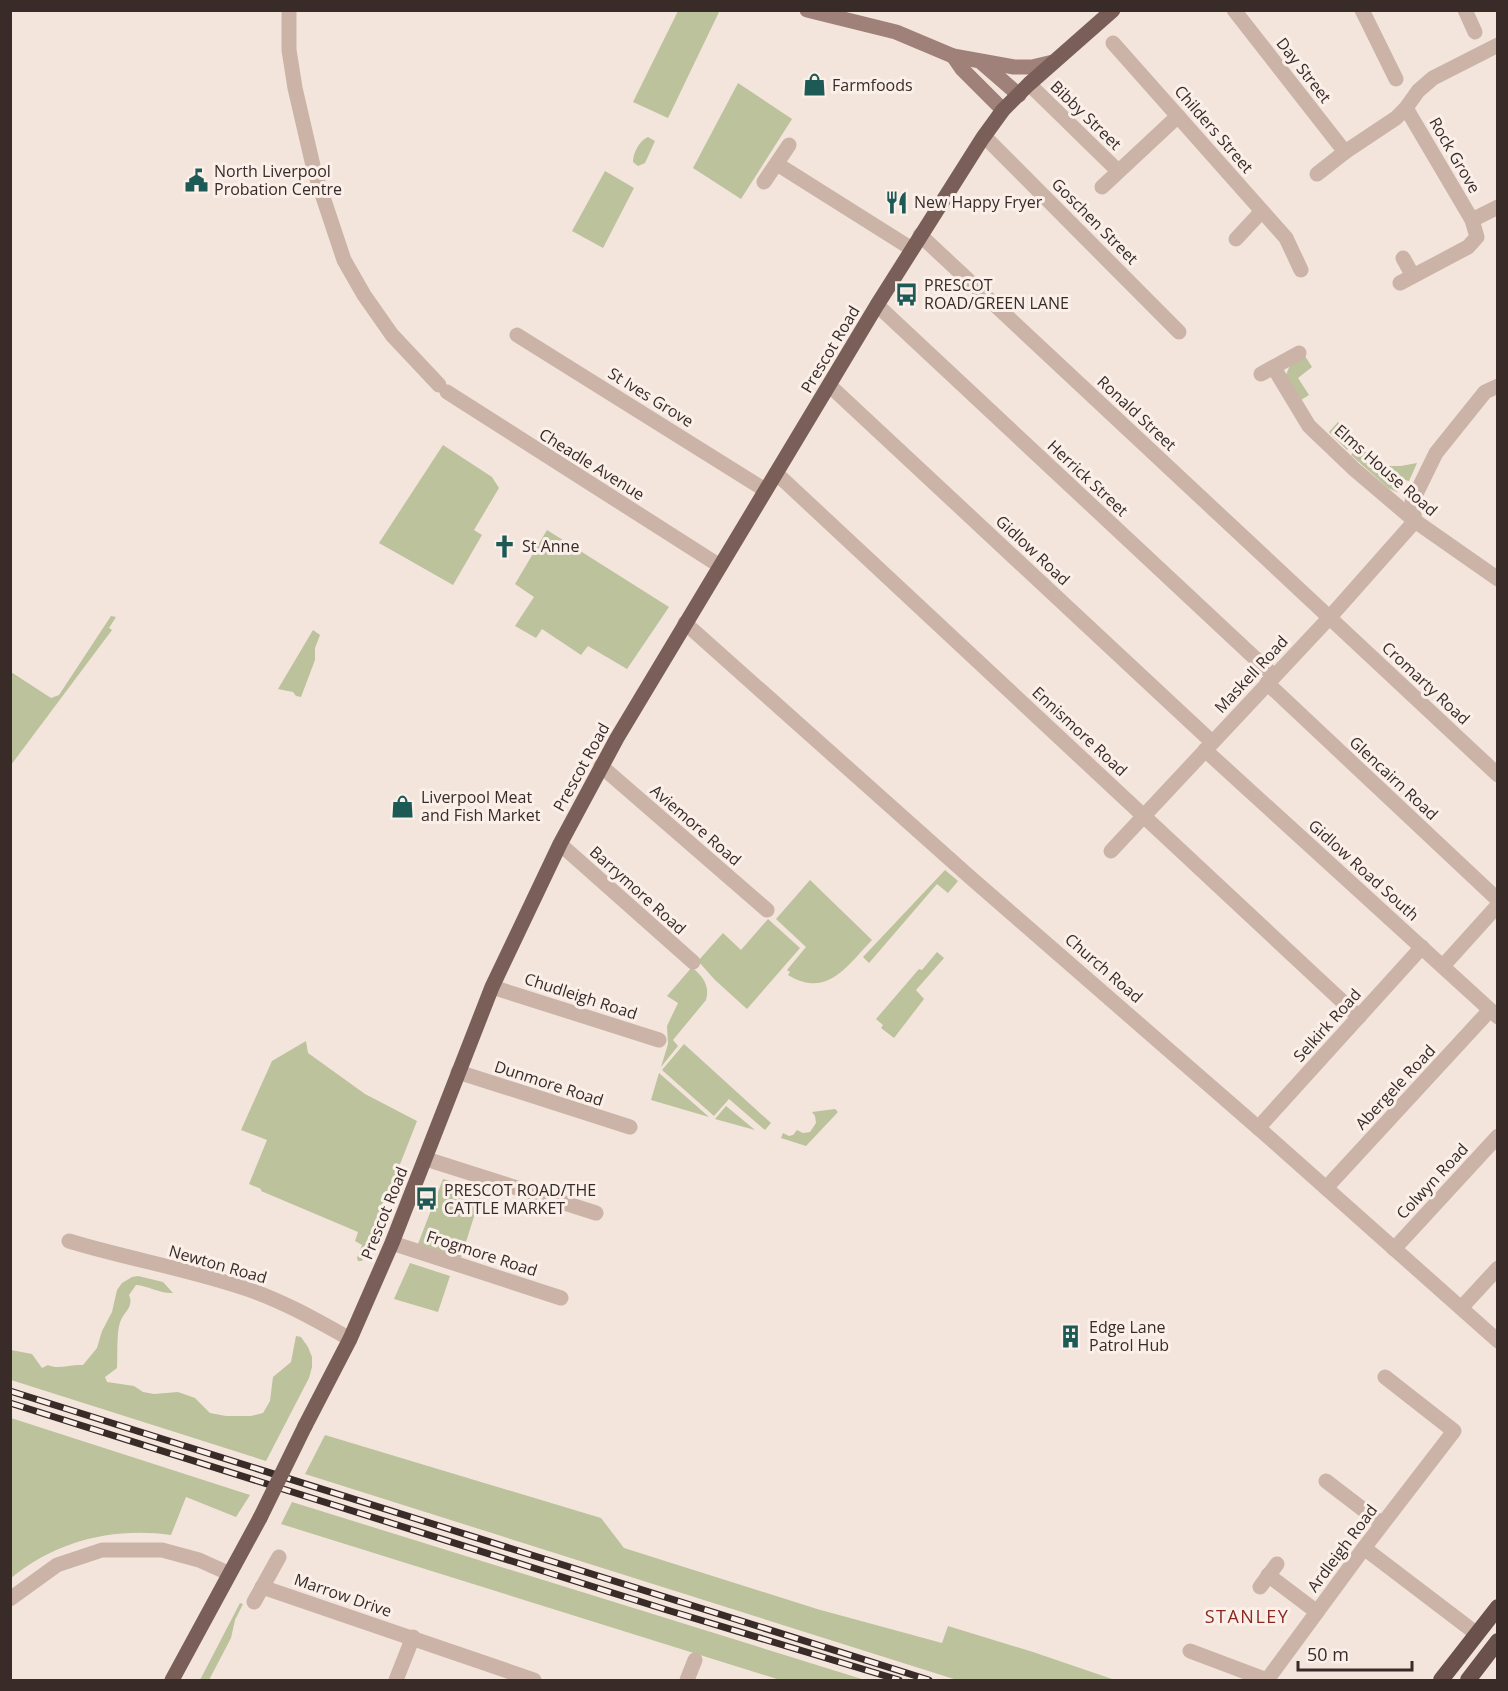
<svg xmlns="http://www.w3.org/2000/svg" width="1508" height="1691" viewBox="0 0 1508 1691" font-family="'Open Sans',sans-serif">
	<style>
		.green { fill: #bbc29c }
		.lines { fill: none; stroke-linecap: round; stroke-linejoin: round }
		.minor { stroke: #cbb3a8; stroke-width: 15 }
		.secondary { stroke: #9f8179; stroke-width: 15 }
		.primary { stroke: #7a5f59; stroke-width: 15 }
		.trunk { stroke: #6a514c; stroke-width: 16 }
		.rail-casing { stroke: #382b28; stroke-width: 7 }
		.rail { stroke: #faf0e9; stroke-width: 4.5; stroke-dasharray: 14; stroke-linecap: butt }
		.primary-bridge { stroke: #7a5f59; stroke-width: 15 }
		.labels { text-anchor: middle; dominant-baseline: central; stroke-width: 6; stroke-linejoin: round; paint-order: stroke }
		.street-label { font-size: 16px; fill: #382b28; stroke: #faf0e9 }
		.poi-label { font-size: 16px; fill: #382b28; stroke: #faf0e9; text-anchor: start }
		.neighbourhood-label { font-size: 18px; letter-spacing: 1.5px; fill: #89291f; stroke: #faf0e9 }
	</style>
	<rect width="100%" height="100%" fill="#f3e5dc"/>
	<!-- green -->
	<g class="green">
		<path d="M707 10 719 12 668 118 633 102 678 11Z"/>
		<path d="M738 83 792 119 741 199 693 168Z"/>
		<path d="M648 137 655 141 645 163 638 166 633 162C633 153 639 141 648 137Z"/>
		<path d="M605 171 634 188 603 248 572 231Z"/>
		<path d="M1305 356 1312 367 1298 378 1309 395 1301 400 1286 375 1290 365Z"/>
		<path d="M1338 422 1356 440 1347 450 1329 432Z"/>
		<path d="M443 445 492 477 499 488 474 530 482 535 453 585 379 543Z"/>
		<path d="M1359 446 1403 484 1397 492 1388 488 1351 455Z"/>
		<path d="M1417 463 1409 481 1405 480 1388 466H1401Z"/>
		<path d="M547 530 669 607 627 669 588 646 581 655 542 629 536 638 515 626 534 597 515 584Z"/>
		<path d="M111 616 116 617 109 628 112 630 11 765V672L51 698 59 695Z"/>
		<path d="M313 630 320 635 315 648V660L301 697 296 696 293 692 278 689Z"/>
		<path d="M945 870 958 881 948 893 937 884 869 963 863 957Z"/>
		<path d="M810 880 872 940C847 966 827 999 788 975L790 972 787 970 806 947 776 919Z"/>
		<path d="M768 919 800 948 747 1009 715 980 698 961 723 933 741 950Z"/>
		<path d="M937 952 944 958 916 990 924 999 894 1038 881 1028 883 1025 876 1019 919 969 922 970Z"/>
		<path d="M692 967C703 977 710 985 706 1000L673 1040 678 1046 661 1067 668 1044 667 1026 678 1003 667 996Z"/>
		<path d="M306 1041 308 1053 365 1094 417 1121 362 1261H358L357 1258 362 1245 355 1241 358 1232 261 1191V1189L249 1184 267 1140 241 1130 272 1061Z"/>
		<path d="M684 1044 771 1123 765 1130 729 1099 714 1116 662 1070Z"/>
		<path d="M659 1073 709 1117 651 1100Z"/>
		<path d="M726 1106 755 1130 715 1119Z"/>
		<path d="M835 1109 838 1112 806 1146 781 1138 783 1133 789 1136 793 1135 797 1130 803 1133 810 1132 816 1123 815 1116 812 1112Z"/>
		<path d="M443 1179 482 1191 461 1258 418 1244Z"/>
		<path d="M410 1263 450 1276 438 1312 394 1299Z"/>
		<path d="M138 1276 163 1282 173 1293C161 1294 149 1286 136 1285L129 1295C134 1306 125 1311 121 1320 116 1330 118 1356 117 1368L105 1377 107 1382 134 1386 143 1392 154 1394 178 1392 195 1398 210 1413 226 1416H251L263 1413 270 1401 273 1377 291 1362 296 1336 301 1337 308 1347 312 1357V1367L309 1378 266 1461 11 1380V1350L32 1354 42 1368 48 1365C58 1370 71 1364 83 1365L97 1348 102 1331 112 1312 117 1290 122 1283 132 1277Z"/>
		<path d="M11 1418 250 1495 236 1517 186 1497 171 1535C112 1527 57 1541 11 1578Z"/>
		<path d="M325 1435 601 1518 624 1548 817 1609 942 1643 948 1626 1033 1652 1115 1680H957L305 1474Z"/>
		<path d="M292 1502 865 1680H780L281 1524Z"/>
		<path d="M240 1603 243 1604 235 1620 231 1638 209 1680H200Z"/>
	</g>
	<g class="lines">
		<!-- minor -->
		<g class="minor">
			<path d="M289 10V50L295 88 314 170 344 260 364 295 392 335 439 385"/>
			<path d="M1234 10 1345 152"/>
			<path d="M1362 10 1396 79"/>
			<path d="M1465 10 1475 32"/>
			<path d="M1113 43 1262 211 1236 239"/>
			<path d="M1029 84 1118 171"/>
			<path d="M984 136 1179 332"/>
			<path d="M777 164 912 249"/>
			<path d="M1317 174 1345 152 1396 118 1406 108 1418 91 1433 78 1498 45"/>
			<path d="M764 182 789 145"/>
			<path d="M1102 187 1178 116"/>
			<path d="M1262 211 1286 238 1301 270"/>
			<path d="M1472 220 1498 207"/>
			<path d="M920 235 1498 775"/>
			<path d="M1403 258 1413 276"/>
			<path d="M1400 283 1468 247 1477 237 1472 220 1406 108"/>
			<path d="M877 305 1274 676"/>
			<path d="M517 335 765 490"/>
			<path d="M1274 368 1309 426 1354 469 1415 521 1498 579"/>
			<path d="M1261 374 1299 353"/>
			<path d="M829 385 1212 742"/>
			<path d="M447 392 720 566"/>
			<path d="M776 473 1359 1017"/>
			<path d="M685 623 971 878 1263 1132 1498 1341"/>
			<path d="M1267 683 1498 900"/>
			<path d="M1205 750 1498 1017"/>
			<path d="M601 766 767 910"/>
			<path d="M560 844 693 962"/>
			<path d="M1111 851 1330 617 1415 521 1412 502 1436 453 1485 392 1498 386"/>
			<path d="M1443 966 1498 905"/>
			<path d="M492 987 659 1040"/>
			<path d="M458 1072 630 1127"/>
			<path d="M1258 1128 1422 947"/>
			<path d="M426 1159 596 1213"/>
			<path d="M1326 1188 1490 1010"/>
			<path d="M69 1241C128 1259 189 1269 247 1289 283 1301 316 1320 350 1339"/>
			<path d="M392 1243 561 1298"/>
			<path d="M1394 1249 1498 1136"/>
			<path d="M1461 1308 1498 1268"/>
			<path d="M1326 1481 1382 1524"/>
			<path d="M1364 1548 1477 1634"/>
			<path d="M1268 1575 1317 1612"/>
			<path d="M262 1587 534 1680"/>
			<path d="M1260 1587 1277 1564"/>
			<path d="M10 1599 57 1565 102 1550H162L199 1560 228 1573"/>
			<path d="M254 1602 279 1557"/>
			<path d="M1190 1651 1267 1680 1364 1548 1454 1431 1385 1377"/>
			<path d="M396 1680 413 1637"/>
			<path d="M687 1680 695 1660"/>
		</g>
		<!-- secondary -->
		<g class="secondary">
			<path d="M807 10 896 32 953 56 1014 67H1032L1053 62"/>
			<path d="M953 56 962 69 1003 110"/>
			<path d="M981 62 1019 95"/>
		</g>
		<!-- primary -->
		<g class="primary">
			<path d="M305 1426 350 1339 392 1243 492 987 560 844 617 738 877 305 982 139 1003 110 1029 84 1113 10"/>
			<path d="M172 1680 260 1518"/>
		</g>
		<!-- trunk -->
		<g class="trunk">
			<path d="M1441 1680 1498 1607"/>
			<path d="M1468 1680 1498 1641"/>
		</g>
		<defs>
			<g id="rail">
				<path d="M10 1391 929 1680"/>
				<path d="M10 1403 667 1610 899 1680"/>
			</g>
		</defs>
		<!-- rail casing -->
		<use href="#rail" class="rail-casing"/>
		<!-- rail -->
		<use href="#rail" class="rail"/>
		<!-- primary-bridge -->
		<path class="primary-bridge" d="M260 1518 305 1426"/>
	</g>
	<!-- icons -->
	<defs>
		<symbol id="shop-bare" viewBox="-9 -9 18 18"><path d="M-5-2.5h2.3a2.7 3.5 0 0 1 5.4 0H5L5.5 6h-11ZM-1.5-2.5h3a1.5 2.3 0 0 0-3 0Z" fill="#1d5a55" stroke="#faf0e9" stroke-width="2.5" paint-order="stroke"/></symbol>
		<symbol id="civic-bare" viewBox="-9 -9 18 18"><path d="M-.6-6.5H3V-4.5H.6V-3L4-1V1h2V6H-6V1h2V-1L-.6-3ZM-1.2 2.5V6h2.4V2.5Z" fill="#1d5a55" stroke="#faf0e9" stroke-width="2.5" paint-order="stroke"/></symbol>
		<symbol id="restaurant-bare" viewBox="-9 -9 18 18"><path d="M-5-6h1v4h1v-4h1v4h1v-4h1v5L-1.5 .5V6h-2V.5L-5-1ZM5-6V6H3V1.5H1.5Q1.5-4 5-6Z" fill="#1d5a55" stroke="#faf0e9" stroke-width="2.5" paint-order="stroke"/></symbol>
		<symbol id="bus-bare" viewBox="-9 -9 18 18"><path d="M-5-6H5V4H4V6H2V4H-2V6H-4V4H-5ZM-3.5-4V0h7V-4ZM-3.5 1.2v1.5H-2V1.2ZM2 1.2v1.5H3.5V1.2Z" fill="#1d5a55" stroke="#faf0e9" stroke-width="2.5" paint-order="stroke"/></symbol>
		<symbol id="church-bare" viewBox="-9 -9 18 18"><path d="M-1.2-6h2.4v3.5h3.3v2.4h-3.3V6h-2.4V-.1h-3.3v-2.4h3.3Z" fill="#1d5a55" stroke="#faf0e9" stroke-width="2.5" paint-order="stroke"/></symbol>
		<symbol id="building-bare" viewBox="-9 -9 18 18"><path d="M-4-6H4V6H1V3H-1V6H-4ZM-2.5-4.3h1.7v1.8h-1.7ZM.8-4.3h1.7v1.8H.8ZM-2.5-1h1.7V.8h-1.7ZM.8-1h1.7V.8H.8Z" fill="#1d5a55" stroke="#faf0e9" stroke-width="2.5" paint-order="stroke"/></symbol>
	</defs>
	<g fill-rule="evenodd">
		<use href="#shop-bare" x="798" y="68" width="33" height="33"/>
		<use href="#civic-bare" x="180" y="164" width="33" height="33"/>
		<use href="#restaurant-bare" x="880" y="186" width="33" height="33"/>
		<use href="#bus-bare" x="890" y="278" width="33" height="33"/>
		<use href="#church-bare" x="488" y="530" width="33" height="33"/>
		<use href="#shop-bare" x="386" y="790" width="33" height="33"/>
		<use href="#bus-bare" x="410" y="1182" width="33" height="33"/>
		<use href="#building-bare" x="1054" y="1320" width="33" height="33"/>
	</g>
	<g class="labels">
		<!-- street labels -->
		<g class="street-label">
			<text transform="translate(1304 70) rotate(52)">Day Street</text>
			<text transform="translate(1086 115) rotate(44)">Bibby Street</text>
			<text transform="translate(1214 129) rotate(49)">Childers Street</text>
			<text transform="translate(1455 155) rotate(60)">Rock Grove</text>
			<text transform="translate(1095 221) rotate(45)">Goschen Street</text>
			<text transform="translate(830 349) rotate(-59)">Prescot Road</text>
			<text transform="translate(651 397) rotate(32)">St Ives Grove</text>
			<text transform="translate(1137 413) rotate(43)">Ronald Street</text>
			<text transform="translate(592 464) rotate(32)">Cheadle Avenue</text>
			<text transform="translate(1386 470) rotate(41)">Elms House Road</text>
			<text transform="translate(1088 478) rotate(43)">Herrick Street</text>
			<text transform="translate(1033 550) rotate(43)">Gidlow Road</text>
			<text transform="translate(1251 674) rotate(-47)">Maskell Road</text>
			<text transform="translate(1426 683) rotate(43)">Cromarty Road</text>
			<text transform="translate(1080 731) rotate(43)">Ennismore Road</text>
			<text transform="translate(581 767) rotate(-61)">Prescot Road</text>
			<text transform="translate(1394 778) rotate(43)">Glencairn Road</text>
			<text transform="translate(696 825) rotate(41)">Aviemore Road</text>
			<text transform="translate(1364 870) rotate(42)">Gidlow Road South</text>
			<text transform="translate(638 890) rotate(42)">Barrymore Road</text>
			<text transform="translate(1104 968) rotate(41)">Church Road</text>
			<text transform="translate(581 996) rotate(18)">Chudleigh Road</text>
			<text transform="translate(1327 1025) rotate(-48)">Selkirk Road</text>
			<text transform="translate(549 1083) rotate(18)">Dunmore Road</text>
			<text transform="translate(1395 1087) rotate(-47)">Abergele Road</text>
			<text transform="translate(1432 1181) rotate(-47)">Colwyn Road</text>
			<text transform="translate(384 1213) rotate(-68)">Prescot Road</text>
			<text transform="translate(482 1253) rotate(18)">Frogmore Road</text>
			<text transform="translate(218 1264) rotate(16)">Newton Road</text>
			<text transform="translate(1342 1548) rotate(-53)">Ardleigh Road</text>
			<text transform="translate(343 1595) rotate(19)">Marrow Drive</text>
		</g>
		<!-- poi labels -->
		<g class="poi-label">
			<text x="832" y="85">Farmfoods</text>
			<text x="214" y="171">North Liverpool<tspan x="214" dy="18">Probation Centre</tspan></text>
			<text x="914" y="202">New Happy Fryer</text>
			<text x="924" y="285">PRESCOT<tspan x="924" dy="18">ROAD/GREEN LANE</tspan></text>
			<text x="522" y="546">St Anne</text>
			<text x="421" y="797">Liverpool Meat<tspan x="421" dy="18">and Fish Market</tspan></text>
			<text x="444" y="1190">PRESCOT ROAD/THE<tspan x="444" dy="18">CATTLE MARKET</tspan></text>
			<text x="1089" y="1327">Edge Lane<tspan x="1089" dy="18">Patrol Hub</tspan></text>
		</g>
		<!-- neighbourhood labels -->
		<g class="neighbourhood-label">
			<text x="1247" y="1616">STANLEY</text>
		</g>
	</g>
	<!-- border -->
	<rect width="1508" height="1691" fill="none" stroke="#382b28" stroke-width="24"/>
	<!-- scale -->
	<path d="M1298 1661v9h114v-9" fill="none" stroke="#382b28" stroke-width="3"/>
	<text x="1307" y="1661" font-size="18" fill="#382b28" stroke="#faf0e9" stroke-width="4.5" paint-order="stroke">50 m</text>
</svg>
